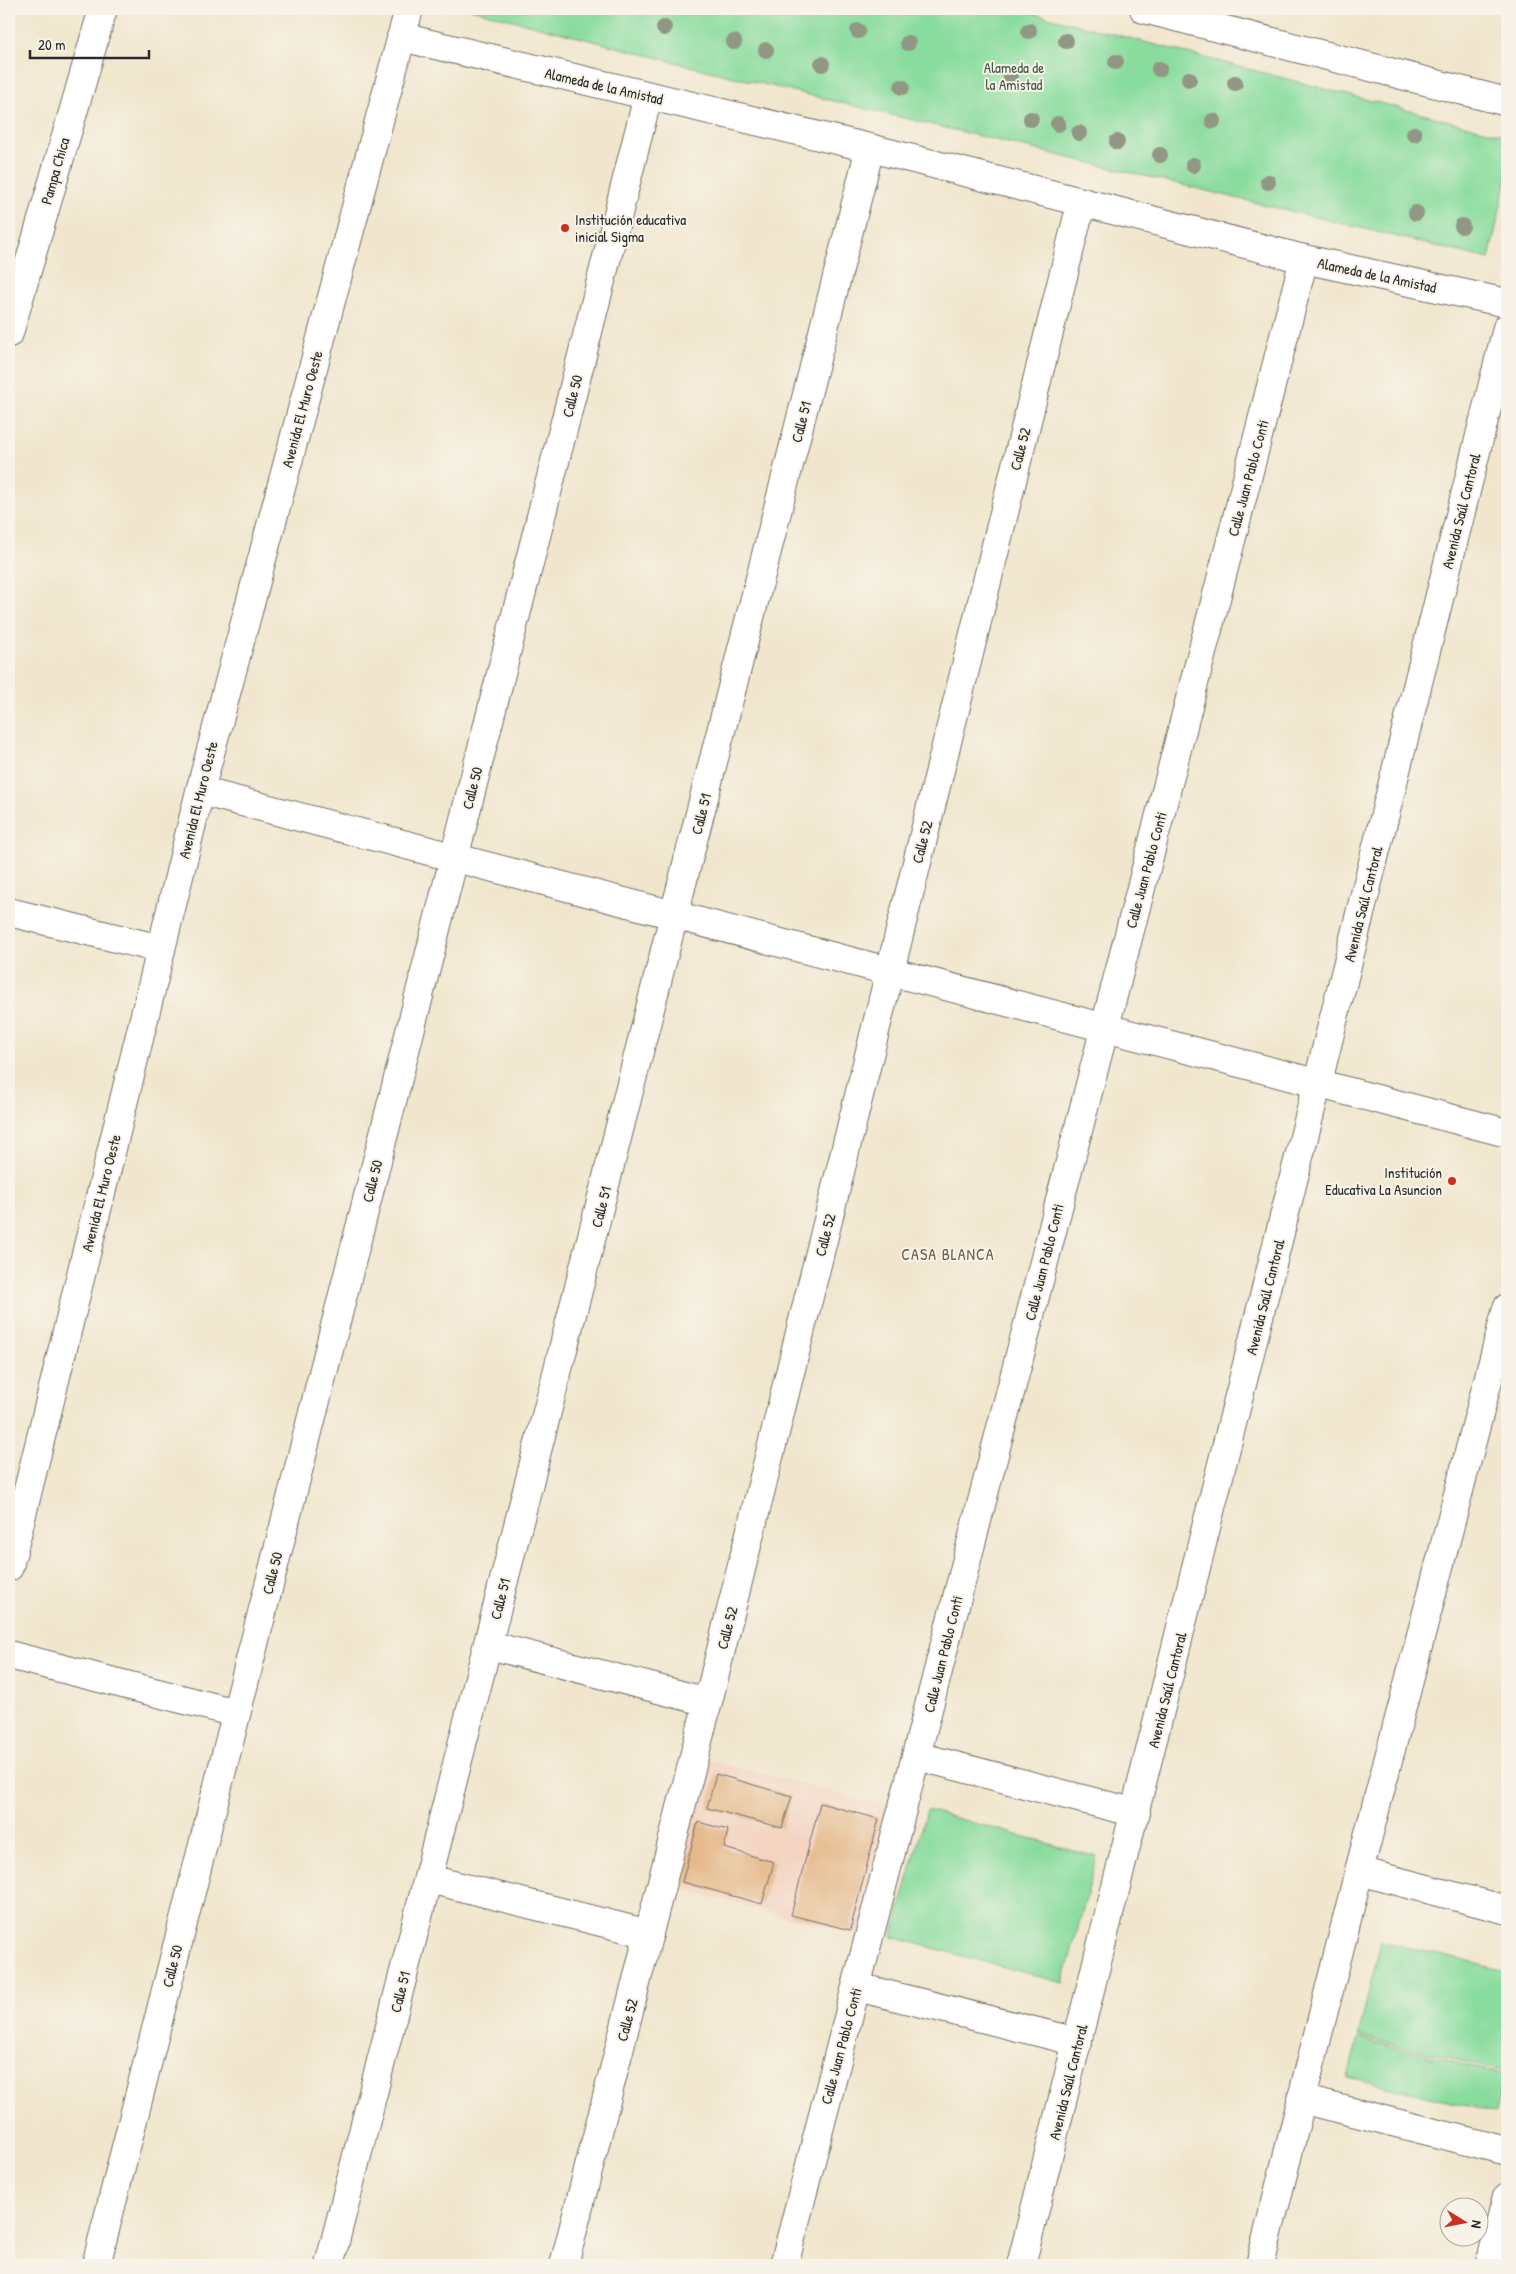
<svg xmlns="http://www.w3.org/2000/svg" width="1516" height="2274" viewBox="0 0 1516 2274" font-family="'Patrick Hand',sans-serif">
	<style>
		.built { fill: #f4d3c1 }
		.green { fill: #88dc9d; stroke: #5a8464 }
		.building { fill: #e5b98b }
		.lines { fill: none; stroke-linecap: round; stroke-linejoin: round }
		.minor-casing { stroke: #706c64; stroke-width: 30 }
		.minor { stroke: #fff; stroke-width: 28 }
		.tree { fill: #919784 }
		.poi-dot { fill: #c8321e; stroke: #f7f3e8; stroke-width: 2 }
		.labels { text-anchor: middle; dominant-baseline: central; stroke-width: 4; stroke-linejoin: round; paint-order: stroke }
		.park-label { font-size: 15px; fill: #425748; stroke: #f7f3e8 }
		.street-label { font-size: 15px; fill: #2b2b2b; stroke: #f7f3e8 }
		.poi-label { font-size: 15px; fill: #2b2b2b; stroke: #f7f3e8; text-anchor: start }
		.neighbourhood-label { font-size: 16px; letter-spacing: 1px; fill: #6c5d4d; stroke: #f7f3e8 }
	</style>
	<rect width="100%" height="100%" fill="#f7f3e8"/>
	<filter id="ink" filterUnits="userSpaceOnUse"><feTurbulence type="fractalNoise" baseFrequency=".02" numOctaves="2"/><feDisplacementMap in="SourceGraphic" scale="10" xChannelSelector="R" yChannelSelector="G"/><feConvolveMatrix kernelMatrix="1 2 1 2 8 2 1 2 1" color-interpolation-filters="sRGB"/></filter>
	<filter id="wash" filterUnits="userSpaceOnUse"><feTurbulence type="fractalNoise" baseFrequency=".0096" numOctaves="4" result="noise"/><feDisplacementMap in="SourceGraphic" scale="20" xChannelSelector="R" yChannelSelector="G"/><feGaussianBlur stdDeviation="1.12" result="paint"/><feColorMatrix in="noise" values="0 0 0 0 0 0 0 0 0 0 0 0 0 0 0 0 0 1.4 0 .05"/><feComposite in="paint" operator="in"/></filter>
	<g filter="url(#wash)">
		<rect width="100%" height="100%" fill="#f1e6cd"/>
		<!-- built -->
		<path class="built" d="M705 1759 894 1808 861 1936 672 1887Z"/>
		<!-- green -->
		<g class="green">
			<path d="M470 9H1017L1507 136V177L1489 259 705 70Z"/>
			<path d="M927 1810 1097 1857 1063 1983 892 1937Z"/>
			<path d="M1381 1941 1507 1971V2072L1358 2036Z"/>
			<path d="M1358 2038 1505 2075 1496 2113 1348 2077Z"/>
		</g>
		<g id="blocks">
			<!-- building -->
			<g class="building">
				<path d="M716 1774 792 1796 782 1828 707 1808Z"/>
				<path d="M820 1803 879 1819 850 1930 791 1915Z"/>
				<path d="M698 1822 728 1830 724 1848 774 1862 762 1904 682 1882Z"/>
			</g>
		</g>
	</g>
	<g filter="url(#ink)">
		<use href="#blocks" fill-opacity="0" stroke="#706c64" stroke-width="1"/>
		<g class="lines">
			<defs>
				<g id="minor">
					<path d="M1144 9 1507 102"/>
					<path d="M401 37 870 148 1304 259 1507 303"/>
					<path d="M9 333 103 9"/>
					<path d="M200 791 1507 1133"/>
					<path d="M9 912 161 949"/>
					<path d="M9 1567 200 791 409 9"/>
					<path d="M489 1645 708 1702"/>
					<path d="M9 1655 236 1713"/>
					<path d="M917 1756 1136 1813"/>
					<path d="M1359 1871 1507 1910"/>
					<path d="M429 1879 649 1934"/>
					<path d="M857 1987 1078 2042"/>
					<path d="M1301 2099 1507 2151"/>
					<path d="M96 2265 648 96"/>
					<path d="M329 2265 870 148"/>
					<path d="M564 2265 708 1702 1081 204"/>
					<path d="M784 2265 1304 259"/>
					<path d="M1021 2265 1507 328"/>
					<path d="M1260 2265 1359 1871 1507 1308"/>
					<path d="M1490 2265 1507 2197"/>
				</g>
			</defs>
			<!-- minor casing -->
			<use href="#minor" class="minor-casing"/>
			<!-- minor -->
			<use href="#minor" class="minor"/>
		</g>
		<!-- trees -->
		<g class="tree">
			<circle cx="664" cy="28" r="8"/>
			<circle cx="858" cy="31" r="8"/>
			<circle cx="1029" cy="31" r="8"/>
			<circle cx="1066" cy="41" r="8"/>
			<circle cx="734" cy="42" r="8"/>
			<circle cx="908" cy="43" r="8"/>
			<circle cx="766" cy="50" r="8"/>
			<circle cx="1116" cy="62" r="8"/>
			<circle cx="822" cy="64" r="8"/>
			<circle cx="1159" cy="69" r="8"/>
			<circle cx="1010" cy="75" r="8"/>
			<circle cx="1189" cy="79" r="8"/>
			<circle cx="1235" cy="83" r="8"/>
			<circle cx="902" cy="87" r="8"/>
			<circle cx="1031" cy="119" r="8"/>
			<circle cx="1213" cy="121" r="8"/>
			<circle cx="1058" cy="124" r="8"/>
			<circle cx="1079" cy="133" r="8"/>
			<circle cx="1414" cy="134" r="8"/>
			<circle cx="1117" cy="142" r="8"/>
			<circle cx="1160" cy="155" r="8"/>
			<circle cx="1193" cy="165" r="8"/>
			<circle cx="1268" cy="182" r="8"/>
			<circle cx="1416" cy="213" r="8"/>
			<circle cx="1462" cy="226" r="8"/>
		</g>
	</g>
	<!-- markers -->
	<g class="poi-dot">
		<circle cx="565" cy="228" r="5"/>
		<circle cx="1452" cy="1181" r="5"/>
	</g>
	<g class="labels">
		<!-- park labels -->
		<g class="park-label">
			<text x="1014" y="67">Alameda de<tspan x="1014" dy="17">la Amistad</tspan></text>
		</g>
		<!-- street labels -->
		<g class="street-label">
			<text transform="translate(604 86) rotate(13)">Alameda de la Amistad</text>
			<text transform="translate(55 171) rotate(-74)">Pampa Chica</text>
			<text transform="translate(1377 275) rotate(12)">Alameda de la Amistad</text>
			<text transform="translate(572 396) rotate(-76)">Calle 50</text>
			<text transform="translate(302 409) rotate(-75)">Avenida El Muro Oeste</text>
			<text transform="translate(801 422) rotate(-76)">Calle 51</text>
			<text transform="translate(1020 449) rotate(-76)">Calle 52</text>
			<text transform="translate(1248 478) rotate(-75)">Calle Juan Pablo Conti</text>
			<text transform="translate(1461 511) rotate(-76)">Avenida Saúl Cantoral</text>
			<text transform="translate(472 788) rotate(-76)">Calle 50</text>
			<text transform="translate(198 800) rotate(-76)">Avenida El Muro Oeste</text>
			<text transform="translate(701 814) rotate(-76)">Calle 51</text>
			<text transform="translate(922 842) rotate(-76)">Calle 52</text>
			<text transform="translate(1146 870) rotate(-75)">Calle Juan Pablo Conti</text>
			<text transform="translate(1363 904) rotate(-76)">Avenida Saúl Cantoral</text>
			<text transform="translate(372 1181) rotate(-76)">Calle 50</text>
			<text transform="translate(101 1193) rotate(-76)">Avenida El Muro Oeste</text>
			<text transform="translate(601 1207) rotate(-76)">Calle 51</text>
			<text transform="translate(825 1235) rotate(-76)">Calle 52</text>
			<text transform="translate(1044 1262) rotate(-76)">Calle Juan Pablo Conti</text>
			<text transform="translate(1265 1297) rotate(-76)">Avenida Saúl Cantoral</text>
			<text transform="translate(272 1573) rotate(-76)">Calle 50</text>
			<text transform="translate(500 1599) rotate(-76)">Calle 51</text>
			<text transform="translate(727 1628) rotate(-76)">Calle 52</text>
			<text transform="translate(943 1654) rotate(-76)">Calle Juan Pablo Conti</text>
			<text transform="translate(1167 1690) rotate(-76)">Avenida Saúl Cantoral</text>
			<text transform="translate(172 1966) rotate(-76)">Calle 50</text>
			<text transform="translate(400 1992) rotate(-76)">Calle 51</text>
			<text transform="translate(627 2020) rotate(-75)">Calle 52</text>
			<text transform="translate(841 2046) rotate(-75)">Calle Juan Pablo Conti</text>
			<text transform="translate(1068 2082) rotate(-76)">Avenida Saúl Cantoral</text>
		</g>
		<!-- poi labels -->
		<g class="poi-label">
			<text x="575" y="219">Institución educativa<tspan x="575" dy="17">inicial Sigma</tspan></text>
			<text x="1442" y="1172" text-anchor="end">Institución<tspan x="1442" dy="17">Educativa La Asuncion</tspan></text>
		</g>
		<!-- neighbourhood labels -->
		<g class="neighbourhood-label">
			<text x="948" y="1254">CASA BLANCA</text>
		</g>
	</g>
	<!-- margin -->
	<rect width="1516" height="2274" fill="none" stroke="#f7f3e8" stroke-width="30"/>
	<!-- north arrow -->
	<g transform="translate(1464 2222) rotate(100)"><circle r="24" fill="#f7f3e8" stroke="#a5a39c"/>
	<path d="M0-4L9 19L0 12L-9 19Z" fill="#c8321e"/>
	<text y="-8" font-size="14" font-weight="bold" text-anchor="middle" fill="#2b2b2b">N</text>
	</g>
	<!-- scale -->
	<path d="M30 50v8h119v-8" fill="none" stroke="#2b2b2b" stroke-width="2.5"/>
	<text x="38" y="50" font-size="15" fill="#2b2b2b" stroke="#f7f3e8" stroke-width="4" paint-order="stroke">20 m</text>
</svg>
